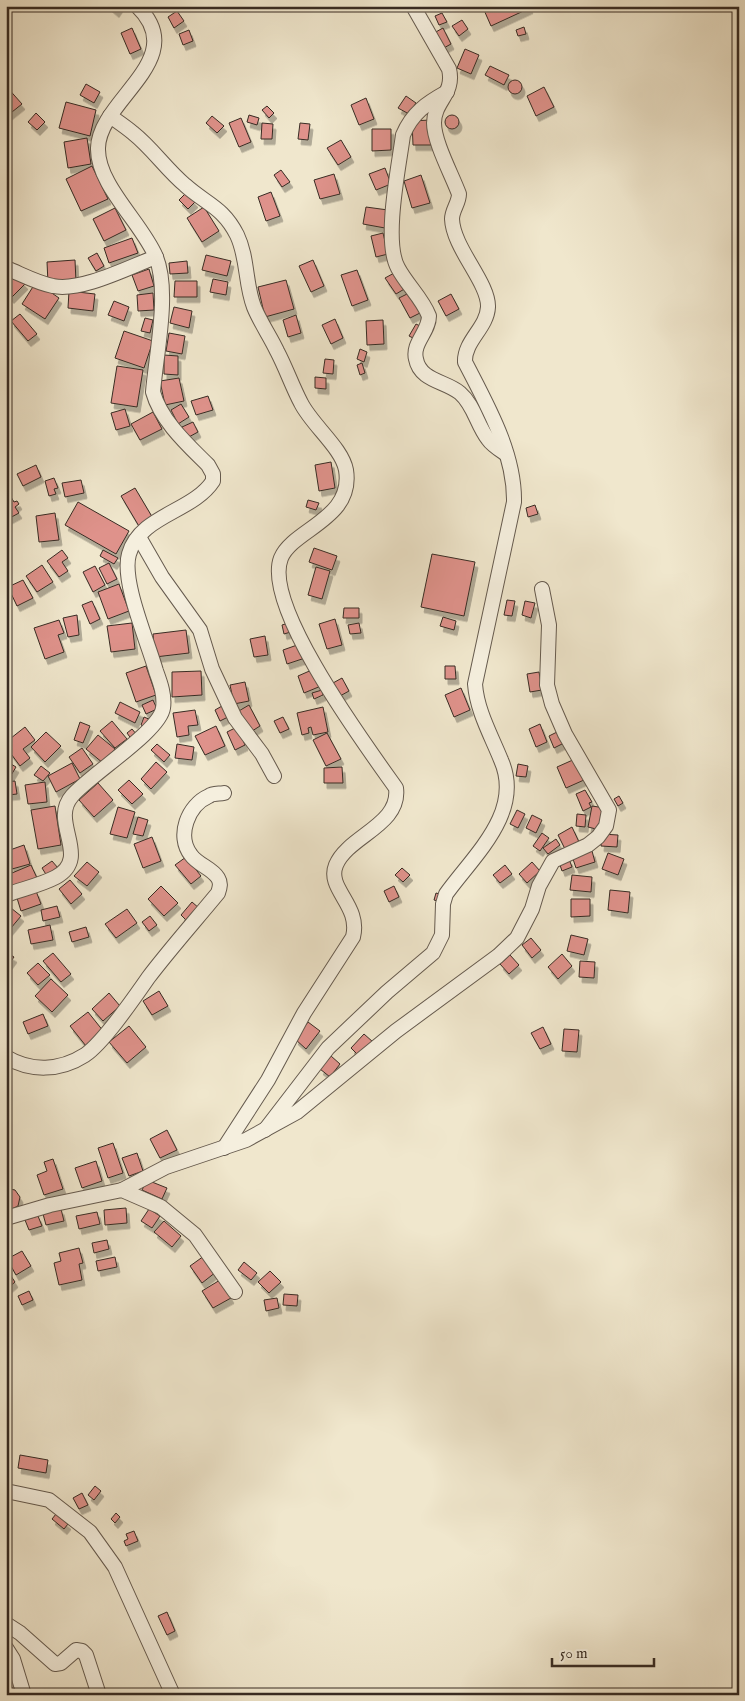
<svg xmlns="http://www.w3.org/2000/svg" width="745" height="1701" viewBox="0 0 745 1701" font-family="'IM FELL English',serif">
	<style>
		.building { fill: #df928b; stroke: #372b23; filter: url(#shadow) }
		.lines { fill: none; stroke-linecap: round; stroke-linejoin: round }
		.minor-casing { stroke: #655a4e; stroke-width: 16 }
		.minor { stroke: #f5efde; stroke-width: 14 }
	</style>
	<defs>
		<filter id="shadow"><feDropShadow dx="3" dy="5.5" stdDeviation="0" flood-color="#0004"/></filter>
	</defs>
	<rect width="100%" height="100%" fill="#f0e7cd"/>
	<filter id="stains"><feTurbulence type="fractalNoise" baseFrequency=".004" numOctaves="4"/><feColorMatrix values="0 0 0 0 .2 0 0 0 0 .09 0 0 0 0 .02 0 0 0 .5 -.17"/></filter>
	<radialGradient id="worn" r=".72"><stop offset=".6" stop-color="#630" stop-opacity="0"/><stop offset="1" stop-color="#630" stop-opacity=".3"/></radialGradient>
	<!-- building -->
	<g class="building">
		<path d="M109 6H120L116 12Z"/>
		<path d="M492 6H529L530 8 491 26 484 10Z"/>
		<path d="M177 11 184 21 174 28 168 17Z"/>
		<path d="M442 13 447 22 439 25 435 16Z"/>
		<path d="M462 20 468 29 459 36 452 26Z"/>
		<path d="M524 27 526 34 518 36 516 30Z"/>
		<path d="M132 28 141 49 130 54 121 33Z"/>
		<path d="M443 28 451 44 442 49 434 33Z"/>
		<path d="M189 30 193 41 183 45 179 34Z"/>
		<path d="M465 49 479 55 471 74 457 68Z"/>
		<path d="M490 66 509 75 504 85 485 75Z"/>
		<circle cx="515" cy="87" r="7"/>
		<path d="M86 84 100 92 94 103 80 95Z"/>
		<path d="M6 86 22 104 7 116 6 115Z"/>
		<path d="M544 87 554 107 536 116 527 96Z"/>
		<path d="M406 96 416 103 409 114 398 108Z"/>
		<path d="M366 98 374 119 359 125 351 105Z"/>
		<path d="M66 102 96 110 90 136 59 128Z"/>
		<path d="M267 106 274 113 269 118 262 110Z"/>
		<path d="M36 113 45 122 37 130 28 122Z"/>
		<circle cx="452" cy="122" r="7"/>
		<path d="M249 115 259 118 257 125 247 122Z"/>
		<path d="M212 116 224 126 217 133 206 123Z"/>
		<path d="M241 118 251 142 239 147 229 123Z"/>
		<path d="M430 120 431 145H413L412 121Z"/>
		<path d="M262 123 273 124 272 139H261Z"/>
		<path d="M300 123 310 124 308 140 298 139Z"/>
		<path d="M372 129H391V150L372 151Z"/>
		<path d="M87 138 91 164 68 168 64 142Z"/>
		<path d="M341 140 351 157 338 165 327 148Z"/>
		<path d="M92 166 108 199 81 211 66 179Z"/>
		<path d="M385 168 391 184 376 190 369 174Z"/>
		<path d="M281 170 290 182 282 187 274 175Z"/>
		<path d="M334 174 340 194 320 199 314 180Z"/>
		<path d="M421 175 430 203 412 208 404 181Z"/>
		<path d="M271 192 280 216 266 221 258 197Z"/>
		<path d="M186 193 195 202 188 209 179 200Z"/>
		<path d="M204 207 219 231 202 242 187 218Z"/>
		<path d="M366 207 388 210 385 228 363 224Z"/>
		<path d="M115 208 126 230 104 241 93 219Z"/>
		<path d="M383 233 388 254 376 257 371 236Z"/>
		<path d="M132 238 138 253 109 263 104 248Z"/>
		<path d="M97 253 104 266 96 271 88 258Z"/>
		<path d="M206 255 231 261 227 276 202 270Z"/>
		<path d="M75 260 76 282 48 283 47 262Z"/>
		<path d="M313 260 324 286 311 292 299 266Z"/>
		<path d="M187 261 188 273 170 274 169 263Z"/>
		<path d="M149 269 154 286 138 291 132 275Z"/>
		<path d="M11 270 25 284 11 298 6 292V275Z"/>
		<path d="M357 270 368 300 352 306 341 275Z"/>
		<path d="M396 272 406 288 396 294 385 278Z"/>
		<path d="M213 279 228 282 226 295 210 292Z"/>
		<path d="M286 280 294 309 265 317 258 287Z"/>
		<path d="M175 281H197V297H174Z"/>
		<path d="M36 282 59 298 45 319 22 304Z"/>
		<path d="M69 291 95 294 93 311 68 308Z"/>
		<path d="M411 292 422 312 410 318 399 298Z"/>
		<path d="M153 293 154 310 138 311 137 295Z"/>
		<path d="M451 294 459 309 446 316 438 301Z"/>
		<path d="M114 301 129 307 124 321 108 315Z"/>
		<path d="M174 307 192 311 189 328 170 323Z"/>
		<path d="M20 314 37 334 28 341 11 321Z"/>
		<path d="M296 315 301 333 288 337 283 320Z"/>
		<path d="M145 318 153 320 150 333 141 331Z"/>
		<path d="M335 319 343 338 331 344 322 325Z"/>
		<path d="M383 320 384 344 367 345 366 321Z"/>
		<path d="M416 324 424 328 417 340 409 336Z"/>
		<path d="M124 331 153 341 144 368 115 358Z"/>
		<path d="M169 333 185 336 182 354 166 351Z"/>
		<path d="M360 349 367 352 364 362 357 359Z"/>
		<path d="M164 355 178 356V375L164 374Z"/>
		<path d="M325 359 334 360 333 374 323 373Z"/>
		<path d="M362 363 365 373 360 375 357 365Z"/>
		<path d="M117 366 143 370 137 407 111 403Z"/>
		<path d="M315 377 326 378V389L315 388Z"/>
		<path d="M179 378 184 401 165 405 160 381Z"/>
		<path d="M208 396 213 410 196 415 191 401Z"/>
		<path d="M181 404 189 417 178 424 171 410Z"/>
		<path d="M125 409 130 426 116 430 111 413Z"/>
		<path d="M153 412 162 429 140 440 131 424Z"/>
		<path d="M193 422 198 432 187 438 182 427Z"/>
		<path d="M331 462 335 488 319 491 315 465Z"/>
		<path d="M36 465 41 477 23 486 17 474Z"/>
		<path d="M54 478 58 488 54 489 56 494 49 496 45 481Z"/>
		<path d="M81 480 84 493 65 497 62 483Z"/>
		<path d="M135 488 154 520 140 528 121 496Z"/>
		<path d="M8 492 14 502 17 501 19 504 15 507 19 513 6 520V493Z"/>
		<path d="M308 500 319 503 316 510 306 507Z"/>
		<path d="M78 502 129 531 116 554 65 525Z"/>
		<path d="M535 505 538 514 528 517 526 508Z"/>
		<path d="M55 513 59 540 39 542 36 516Z"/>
		<path d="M314 548 337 556 332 570 309 562Z"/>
		<path d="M62 550 68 558 62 562 68 571 59 577 47 561Z"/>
		<path d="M103 550 118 558 114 564 100 556Z"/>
		<path d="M432 554 475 562 464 616 421 607Z"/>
		<path d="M109 563 117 579 107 584 99 568Z"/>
		<path d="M42 565 53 582 37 592 26 576Z"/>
		<path d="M95 566 105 585 93 592 83 572Z"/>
		<path d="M316 567 330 571 322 599 308 595Z"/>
		<path d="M23 580 33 598 17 606 8 587Z"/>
		<path d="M119 584 129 611 108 619 98 592Z"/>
		<path d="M507 600 515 601 512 616 504 615Z"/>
		<path d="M92 601 100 619 90 624 82 605Z"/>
		<path d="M525 601 535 603 531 618 522 615Z"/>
		<path d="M344 608H359V618H343Z"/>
		<path d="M77 615 79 635 68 637 63 618Z"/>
		<path d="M443 617 456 621 454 630 440 626Z"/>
		<path d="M335 619 342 645 327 649 319 624Z"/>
		<path d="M59 620 64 633 58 635 64 652 45 659 34 628Z"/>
		<path d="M292 622 294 631 284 634 282 625Z"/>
		<path d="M132 623 135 649 111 652 107 626Z"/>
		<path d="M359 623 361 633 350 634 348 625Z"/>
		<path d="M186 630 189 653 155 657 153 634Z"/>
		<path d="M265 636 268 655 254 657 250 639Z"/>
		<path d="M300 644 305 658 287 664 283 650Z"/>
		<path d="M146 666 156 695 136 702 126 673Z"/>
		<path d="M445 666H455L456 679H445Z"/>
		<path d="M314 669 321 686 304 693 298 676Z"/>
		<path d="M201 671 202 695 172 697V672Z"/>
		<path d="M539 672 542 690 530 692 527 674Z"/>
		<path d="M342 678 349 691 340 696 333 683Z"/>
		<path d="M245 682 249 701 234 704 230 685Z"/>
		<path d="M461 688 470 710 454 717 445 695Z"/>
		<path d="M322 690 323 695 314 699 312 693Z"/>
		<path d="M153 700 157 709 146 714 142 705Z"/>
		<path d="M120 702 140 712 135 723 115 713Z"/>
		<path d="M249 705 260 726 249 733 237 712Z"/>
		<path d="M222 706 228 717 220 721 215 710Z"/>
		<path d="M323 707 328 732 313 735 311 727 308 728 309 733 302 735 297 713Z"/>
		<path d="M195 710 198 725 188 726 189 735 177 737 173 713Z"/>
		<path d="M144 717 151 720 148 728 141 725Z"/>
		<path d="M283 717 289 729 280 733 274 721Z"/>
		<path d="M112 721 127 739 115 748 100 731Z"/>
		<path d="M80 722 90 726 83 743 74 740Z"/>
		<path d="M540 724 547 742 536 747 529 729Z"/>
		<path d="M216 726 225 746 205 755 195 736Z"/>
		<path d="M25 727 35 740 23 749 30 758 20 766 6 747V742Z"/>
		<path d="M237 727 245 745 235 750 227 732Z"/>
		<path d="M132 729 137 735 132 740 127 733Z"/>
		<path d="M559 731 564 743 554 748 549 736Z"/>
		<path d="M46 732 61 746 45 762 31 747Z"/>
		<path d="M327 733 341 759 326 766 313 740Z"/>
		<path d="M98 735 115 749 103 763 86 749Z"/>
		<path d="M157 744 170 755 164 762 151 750Z"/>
		<path d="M177 744 194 747 192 760 175 758Z"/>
		<path d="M82 748 93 764 80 773 69 757Z"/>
		<path d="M575 759 584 780 566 788 557 767Z"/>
		<path d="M6 761 16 767 10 777 6 774Z"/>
		<path d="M156 762 167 772 151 789 141 779Z"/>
		<path d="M72 763 80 779 56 792 48 776Z"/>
		<path d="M518 764 528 766 526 777 516 776Z"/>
		<path d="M41 766 50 773 43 781 34 775Z"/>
		<path d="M342 767 343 783H324V768Z"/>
		<path d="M129 780 143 794 132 804 118 790Z"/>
		<path d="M15 781 17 794 8 795 6 782Z"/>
		<path d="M45 782 47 802 28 804 25 785Z"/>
		<path d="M98 783 113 800 94 817 79 800Z"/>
		<path d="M585 790 592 802 589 803 591 807 583 811 576 794Z"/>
		<path d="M619 796 623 803 618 806 614 799Z"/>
		<path d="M55 806 61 845 38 849 31 810Z"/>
		<path d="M592 806 605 808 600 830 588 827Z"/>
		<path d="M118 807 135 812 127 838 110 834Z"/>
		<path d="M517 810 525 814 518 828 510 824Z"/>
		<path d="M577 814 586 815 585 827 576 826Z"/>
		<path d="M532 815 542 820 536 833 526 828Z"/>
		<path d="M138 817 148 820 143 836 133 834Z"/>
		<path d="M572 827 579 842 565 849 558 835Z"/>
		<path d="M542 833 549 838 540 851 533 846Z"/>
		<path d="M602 834 618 835 617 847 601 846Z"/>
		<path d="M152 837 161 861 143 868 134 844Z"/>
		<path d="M556 839 560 845 548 854 543 848Z"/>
		<path d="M24 845 30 864 12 869 7 851Z"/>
		<path d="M592 851 595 862 576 868 572 856Z"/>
		<path d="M608 853 624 859 618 875 602 869Z"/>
		<path d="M186 857 201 876 191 884 175 865Z"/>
		<path d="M569 859 572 867 562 871 559 862Z"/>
		<path d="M52 861 58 868 47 876 42 868Z"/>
		<path d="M87 862 99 872 87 886 74 876Z"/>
		<path d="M532 862 540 871 527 883 519 874Z"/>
		<path d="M9 865 12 873 31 865 37 878 13 888 6 873V866Z"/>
		<path d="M505 865 512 874 500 883 493 875Z"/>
		<path d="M402 868 410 875 403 882 395 875Z"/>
		<path d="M572 875 592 877 591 892 570 890Z"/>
		<path d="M70 880 82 894 71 904 59 889Z"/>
		<path d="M161 886 178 903 164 916 148 899Z"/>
		<path d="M394 886 399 897 389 902 384 891Z"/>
		<path d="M610 890 630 892 628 913 608 910Z"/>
		<path d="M36 891 41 904 21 911 17 898Z"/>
		<path d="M436 893 443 895 441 902 434 900Z"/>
		<path d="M571 899H590V916L571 917Z"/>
		<path d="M192 902 200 909 188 922 181 915Z"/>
		<path d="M6 904 21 916 6 934Z"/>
		<path d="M57 906 60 917 43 921 41 910Z"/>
		<path d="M127 909 137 923 116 938 105 924Z"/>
		<path d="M150 916 157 925 149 931 142 922Z"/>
		<path d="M50 925 53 940 31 944 28 930Z"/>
		<path d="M86 927 89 937 72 942 69 932Z"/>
		<path d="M571 935 588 939 584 955 567 951Z"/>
		<path d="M531 938 541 950 532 958 522 945Z"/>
		<path d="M6 952 14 957 6 968Z"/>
		<path d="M53 953 71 974 61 982 43 961Z"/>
		<path d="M562 954 572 966 558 979 548 967Z"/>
		<path d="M510 955 519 965 509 974 500 964Z"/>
		<path d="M580 961 595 962 594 978 579 977Z"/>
		<path d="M38 963 50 975 38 985 27 973Z"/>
		<path d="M51 979 68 995 52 1012 35 996Z"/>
		<path d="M159 991 168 1006 152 1015 143 1001Z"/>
		<path d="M109 993 120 1006 103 1021 92 1009Z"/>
		<path d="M88 1012 104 1032 86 1046 70 1026Z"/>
		<path d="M43 1014 48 1026 28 1034 23 1022Z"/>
		<path d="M308 1022 320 1031 306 1049 295 1039Z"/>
		<path d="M129 1026 146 1047 127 1063 109 1042Z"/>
		<path d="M543 1027 551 1044 540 1049 531 1033Z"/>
		<path d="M564 1029 579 1030 577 1052 562 1051Z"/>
		<path d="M364 1034 373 1042 359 1056 351 1048Z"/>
		<path d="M331 1056 340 1064 330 1077 320 1069Z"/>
		<path d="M167 1130 177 1150 160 1158 150 1139Z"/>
		<path d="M113 1143 123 1173 108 1178 98 1148Z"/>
		<path d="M137 1153 143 1171 129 1176 122 1158Z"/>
		<path d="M53 1159 63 1189 44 1195 37 1175 47 1171 44 1162Z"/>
		<path d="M96 1161 102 1181 82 1188 75 1168Z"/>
		<path d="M147 1180 167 1188 162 1199 142 1190Z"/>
		<path d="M10 1189 15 1190 20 1197 18 1206 10 1210 6 1209V1190Z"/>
		<path d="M126 1208 127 1223 105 1225 104 1210Z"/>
		<path d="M61 1209 64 1221 46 1225 43 1214Z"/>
		<path d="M149 1209 160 1216 152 1228 141 1221Z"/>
		<path d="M97 1212 100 1224 79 1229 76 1216Z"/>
		<path d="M38 1216 42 1226 29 1230 25 1220Z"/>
		<path d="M164 1221 181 1236 172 1247 154 1232Z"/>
		<path d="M107 1240 109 1249 94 1253 92 1243Z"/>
		<path d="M79 1248 83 1263 79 1264 82 1280 59 1285 54 1263 61 1261 59 1253Z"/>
		<path d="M22 1251 31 1266 16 1275 7 1259Z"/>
		<path d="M204 1256 216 1272 202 1283 190 1266Z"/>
		<path d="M115 1257 117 1267 98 1271 96 1261Z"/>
		<path d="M244 1262 257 1273 251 1280 238 1270Z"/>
		<path d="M270 1271 281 1282 269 1293 258 1282Z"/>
		<path d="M9 1273 15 1282 8 1288 6 1275Z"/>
		<path d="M220 1280 231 1298 213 1308 202 1291Z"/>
		<path d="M29 1291 33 1300 22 1305 18 1296Z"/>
		<path d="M284 1294 298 1295 297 1306 283 1305Z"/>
		<path d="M277 1298 279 1308 266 1311 264 1300Z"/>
		<path d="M20 1455 48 1460 46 1473 18 1468Z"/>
		<path d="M95 1486 101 1491 94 1500 88 1495Z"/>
		<path d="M82 1493 88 1505 79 1509 73 1498Z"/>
		<path d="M116 1513 120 1517 115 1523 111 1519Z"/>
		<path d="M56 1514 68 1524 64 1529 52 1519Z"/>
		<path d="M134 1531 138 1541 126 1546 124 1541 128 1539 126 1534Z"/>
		<path d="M167 1612 175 1631 167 1635 158 1616Z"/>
	</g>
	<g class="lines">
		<defs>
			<g id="minor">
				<path d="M447 92C427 103 412 113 403 135 399 166 383 241 398 268 407 285 422 298 429 316 429 332 412 343 416 359 420 381 446 381 460 393 474 405 477 425 488 439 492 445 500 450 506 454"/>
				<path d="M110 116C117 121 126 127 133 133 152 148 166 169 185 185 206 204 223 207 237 235 248 258 245 284 254 307 260 322 270 336 277 351 286 368 292 386 301 403 312 425 342 448 346 470 354 519 293 529 281 558 262 606 367 747 396 788 401 825 348 836 336 865 326 889 361 905 353 937L304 1013 268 1080 224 1148"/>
				<path d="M6 268C21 274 37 283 53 286 81 292 129 267 156 257"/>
				<path d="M139 537 162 577 200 630 212 669 235 718 262 754 274 776"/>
				<path d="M6 895C22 889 41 885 56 877 92 857 49 822 72 796 91 774 160 731 163 708 165 695 160 682 156 671 148 642 121 581 129 554 140 515 193 512 213 481V474L208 465C188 445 161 421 153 392 156 354 170 292 156 257 142 223 97 185 98 148 99 99 192 59 137 6"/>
				<path d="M6 1057C31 1072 60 1071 85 1055 104 1042 134 998 148 978 170 949 195 921 218 893 220 887 221 883 218 878 212 868 198 865 191 855 176 836 188 805 209 796 213 793 219 794 224 793"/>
				<path d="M265 1130 328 1048 387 992 433 953 442 935 443 904 446 894C474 855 524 812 501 760 491 735 477 711 475 684L514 502C515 453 487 405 465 362 464 341 487 328 488 307 489 283 453 248 452 219 452 210 459 203 459 194 452 175 434 142 434 123 434 101 455 94 449 69L413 6"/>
				<path d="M122 1190 166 1167 246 1140 297 1112 396 1031 498 956 517 938 532 909 539 886 553 861 588 845 598 837 606 826 609 810 565 734 552 704 547 685 549 625 542 589"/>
				<path d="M6 1218 50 1205 122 1190 161 1207 195 1235 235 1292"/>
				<path d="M6 1491 49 1500 90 1532 115 1567 173 1695"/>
				<path d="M6 1624 20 1633 55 1664 61 1663 76 1650 82 1651 86 1655 99 1695"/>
				<path d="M6 1648 13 1659 24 1695"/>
			</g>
		</defs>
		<!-- minor casing -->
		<use href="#minor" class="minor-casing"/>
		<!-- minor -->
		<use href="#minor" class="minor"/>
	</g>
	<!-- margin -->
	<rect width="745" height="1701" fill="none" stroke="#f0e7cd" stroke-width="25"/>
	<rect x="8" y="8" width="730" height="1686" fill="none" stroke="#372b23" stroke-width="2.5"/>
	<rect x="12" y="12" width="720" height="1676" fill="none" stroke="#372b23"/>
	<!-- scale -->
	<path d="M552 1658v8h102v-8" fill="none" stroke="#372b23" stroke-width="2.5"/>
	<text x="560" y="1658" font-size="15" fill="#372b23" stroke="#f5efde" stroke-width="4" paint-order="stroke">50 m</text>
	<rect width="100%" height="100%" filter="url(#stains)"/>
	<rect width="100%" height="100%" fill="url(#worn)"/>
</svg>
